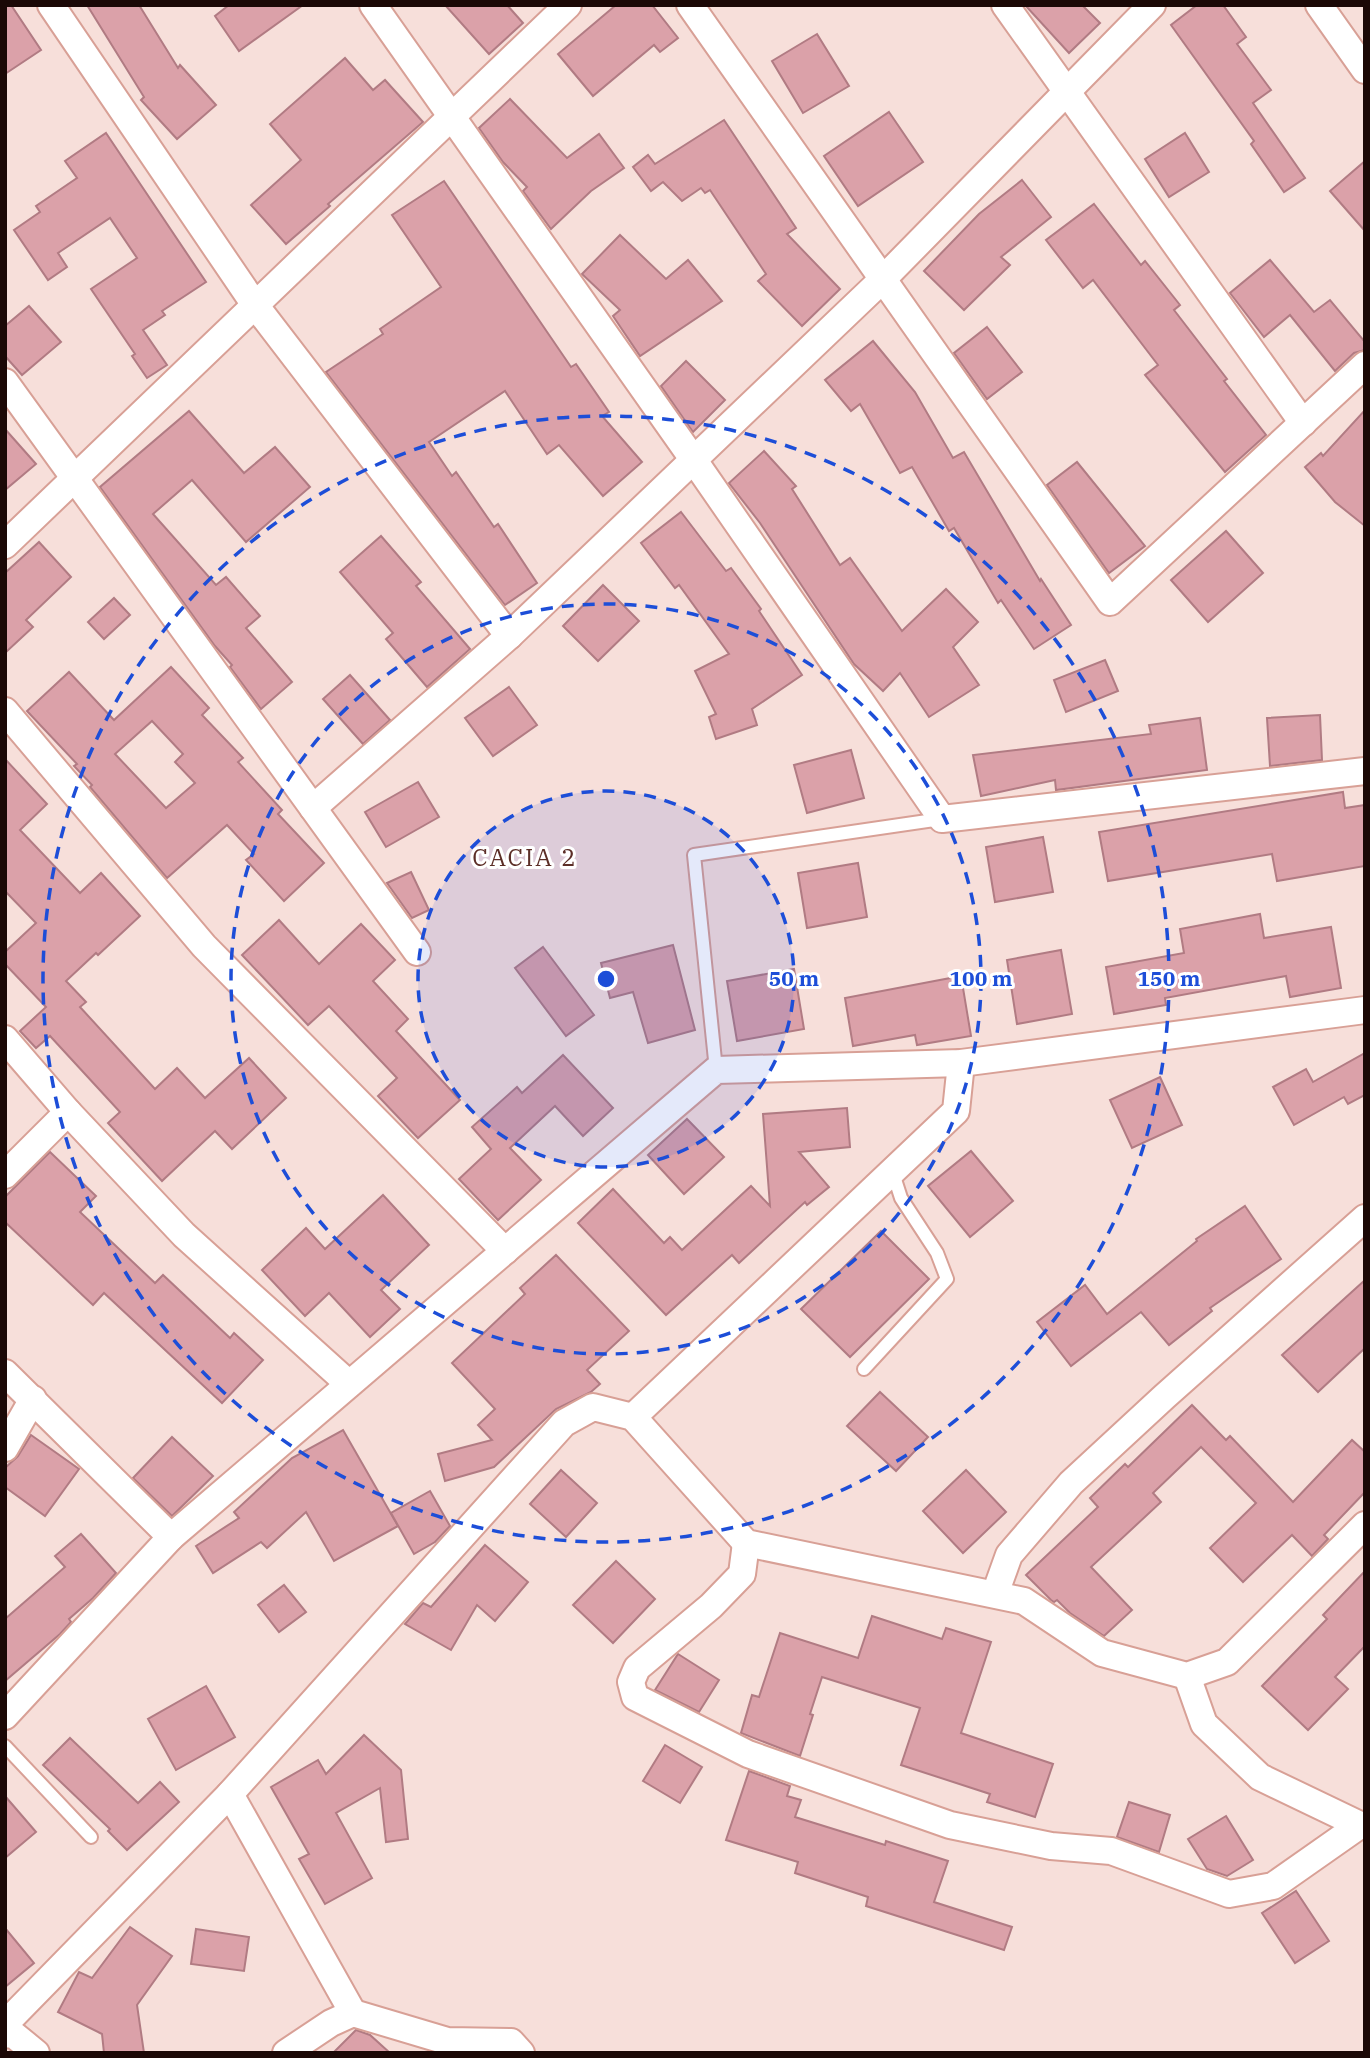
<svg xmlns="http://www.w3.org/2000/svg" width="1370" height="2058" viewBox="0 0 1370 2058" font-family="'IBM Plex Serif',serif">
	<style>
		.building { fill: #dba1a9; stroke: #b17b83; stroke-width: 2; fill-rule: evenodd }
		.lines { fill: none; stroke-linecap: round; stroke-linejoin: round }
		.service-casing { stroke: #d8a096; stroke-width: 16 }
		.minor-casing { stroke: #d8a096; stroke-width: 30 }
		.service { stroke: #fff; stroke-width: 12 }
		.minor { stroke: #fff; stroke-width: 26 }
		.ring { fill: none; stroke: #1d4ed8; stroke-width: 3.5; stroke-dasharray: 12 9 }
		.labels { text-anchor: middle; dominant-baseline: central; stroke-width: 6; stroke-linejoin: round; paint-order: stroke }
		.quarter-label { font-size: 24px; letter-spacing: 2px; fill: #5c2e27; stroke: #fff }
		.centre { fill: #1d4ed8; stroke: #fff; stroke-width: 3.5 }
		.ring-label { font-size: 21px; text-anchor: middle; font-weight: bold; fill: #1d4ed8; stroke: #fff; stroke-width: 6; stroke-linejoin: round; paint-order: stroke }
	</style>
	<rect width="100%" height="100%" fill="#f7dfda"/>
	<!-- building -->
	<g class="building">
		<path d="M5 5H11L41 50 5 74Z"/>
		<path d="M87 5H139L178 68 180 65 216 105 177 139 141 100 144 97Z"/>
		<path d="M229 5H303L239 51 215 16Z"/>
		<path d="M445 5H507L523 23 489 54Z"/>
		<path d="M616 5H652L678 38 660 52 654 45 593 96 558 54Z"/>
		<path d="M1025 5H1082L1100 23 1069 53Z"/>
		<path d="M1197 5H1223L1246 37 1237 44 1271 90 1253 103 1305 178 1284 192 1251 144 1254 141 1171 25Z"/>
		<path d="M817 34 849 86 803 113 772 61Z"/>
		<path d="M345 58 373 90 385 80 423 122 328 204 330 206 286 244 251 205 301 160 270 124Z"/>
		<path d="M510 99 567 158 599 134 624 168 591 191 551 229 523 191 527 187 503 162 479 128Z"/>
		<path d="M889 112 923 162 858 206 824 156Z"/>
		<path d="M724 120 796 228 787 234 840 289 802 326 758 281 766 274 710 190 705 193 701 188 682 201 663 182 651 191 633 167 648 155 655 164Z"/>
		<path d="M106 133 206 282 162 311 165 315 143 330 167 365 147 378 132 356 135 354 91 289 137 258 110 218 58 253 67 267 48 280 14 230 40 212 36 206 77 178 65 161Z"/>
		<path d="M1185 133 1209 172 1169 197 1145 159Z"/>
		<path d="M1365 161V231L1330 191Z"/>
		<path d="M1022 180 1051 217 1001 257 1010 265 964 310 924 271 979 214Z"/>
		<path d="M444 181 571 367 576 364 609 412 602 416 642 462 603 496 559 445 547 454 505 391 429 442 452 476 456 472 494 527 498 524 537 583 505 605 326 372 383 334 380 329 441 287 392 215Z"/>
		<path d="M1094 204 1141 265 1145 261 1180 305 1174 310 1227 379 1224 381 1266 435 1225 472 1145 375 1158 365 1093 280 1083 288 1046 240Z"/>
		<path d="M620 235 666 279 688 260 722 301 640 356 613 316 620 310 582 274Z"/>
		<path d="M1270 260 1314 312 1330 300 1365 342V350L1354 353 1335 371 1290 315 1264 337 1230 293Z"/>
		<path d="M29 306 61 342 22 375 5 356V326Z"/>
		<path d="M987 327 1022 372 987 399 954 353Z"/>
		<path d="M873 341 915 392 953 458 964 452 1040 581 1041 579 1071 625 1034 649 1001 600 998 603 954 528 949 531 912 467 900 473 860 404 851 411 825 380Z"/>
		<path d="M686 361 725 400 693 432 661 386Z"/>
		<path d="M1365 410V526L1335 502 1305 467 1321 453 1323 456Z"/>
		<path d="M189 411 244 473 275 447 310 487 246 542 192 480 153 514 216 585 226 577 260 616 246 628 292 682 261 709 230 667 232 665 215 646 100 487Z"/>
		<path d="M5 429 36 464 5 490Z"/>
		<path d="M764 451 796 486 792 489 840 565 850 558 902 631 946 589 978 622 953 647 979 685 929 717 900 673 883 691 854 664 760 523 729 483Z"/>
		<path d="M1077 462 1145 546 1109 573 1047 485Z"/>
		<path d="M681 512 726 571 731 568 761 609 759 611 802 675 752 709 757 725 716 739 709 717 716 714 695 671 729 654 679 585 675 588 641 543Z"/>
		<path d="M1226 531 1263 573 1208 622 1171 580Z"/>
		<path d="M381 536 421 582 416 586 470 649 427 687 386 639 393 633 340 572Z"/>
		<path d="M39 542 71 577 26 620 33 627 5 653V573Z"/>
		<path d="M603 585 639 621 598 661 563 626Z"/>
		<path d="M114 598 130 615 104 639 88 622Z"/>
		<path d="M1105 660 1118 691 1066 712 1054 680Z"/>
		<path d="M171 667 209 708 202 715 243 758 238 762 282 810 278 814 324 863 284 901 246 860 254 854 227 825 167 878 90 787 92 785 74 766 77 764 27 711 69 672 114 720ZM152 721 183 754 175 762 195 783 166 808 115 754Z"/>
		<path d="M350 675 390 720 363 744 323 699Z"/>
		<path d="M509 687 537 725 493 756 465 718Z"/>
		<path d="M1320 715 1322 760 1270 766 1267 718Z"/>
		<path d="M1200 718 1207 770 1056 790 1055 780 981 796 973 755 1151 734 1149 725Z"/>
		<path d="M851 750 864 798 807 813 794 765Z"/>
		<path d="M5 759 47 804 20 830 80 893 101 873 140 916 98 955 96 953 66 981 86 1002 80 1007 155 1089 177 1068 205 1098 249 1058 286 1098 232 1149 215 1131 162 1181 108 1123 120 1112 50 1036 36 1048 20 1031 46 1007 5 964V952L36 923 5 891Z"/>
		<path d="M418 782 439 817 386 847 365 812Z"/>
		<path d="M1343 792 1345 808 1365 805V866L1277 881 1272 854 1108 881 1099 832Z"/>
		<path d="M1043 837 1053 892 995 902 986 847Z"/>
		<path d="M858 863 867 917 807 928 798 873Z"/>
		<path d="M411 872 429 910 412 918 387 883Z"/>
		<path d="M1260 914 1264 938 1331 927 1341 988 1290 997 1286 976 1165 998 1166 1005 1114 1014 1106 967 1184 953 1180 929Z"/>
		<path d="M279 920 319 964 361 924 395 960 373 981 408 1019 396 1031 460 1100 418 1138 378 1096 397 1078 329 1006 308 1025 242 955Z"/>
		<path d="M673 945 695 1030 648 1043 633 992 610 998 601 963Z"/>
		<path d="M543 947 594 1015 566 1036 515 968Z"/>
		<path d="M1061 950 1072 1014 1017 1024 1007 960Z"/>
		<path d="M794 969 804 1029 737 1041 727 981Z"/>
		<path d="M961 976 971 1036 917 1045 915 1035 853 1046 845 998Z"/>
		<path d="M1365 1053V1095L1348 1104 1344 1097 1294 1125 1273 1087 1306 1069 1313 1082Z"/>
		<path d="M563 1055 613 1108 583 1136 555 1106 510 1148 541 1180 498 1220 459 1179 491 1149 472 1127 517 1087 522 1093Z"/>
		<path d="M1160 1077 1182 1125 1132 1148 1110 1100Z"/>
		<path d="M847 1108 850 1147 799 1152 829 1187 807 1205 805 1202 739 1263 732 1255 666 1315 578 1223 613 1189 664 1243 670 1237 682 1250 751 1186 770 1206 763 1114Z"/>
		<path d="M687 1119 724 1157 684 1194 648 1155Z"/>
		<path d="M971 1151 1013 1201 970 1237 928 1186Z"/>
		<path d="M50 1152 96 1196 80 1212 155 1283 163 1275 230 1338 234 1333 263 1360 222 1403 104 1293 93 1305 5 1222V1197Z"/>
		<path d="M383 1195 429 1245 381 1290 400 1309 370 1337 329 1293 305 1316 262 1270 306 1228 325 1249Z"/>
		<path d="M1245 1206 1281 1259 1210 1308 1212 1311 1169 1345 1141 1312 1071 1366 1037 1322 1085 1285 1107 1314 1197 1241 1196 1239Z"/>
		<path d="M881 1231 929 1279 850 1357 801 1309Z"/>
		<path d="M556 1255 629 1331 587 1370 600 1384 591 1392 556 1409 494 1467 445 1481 438 1454 492 1440 478 1425 495 1409 452 1363 525 1294 520 1288Z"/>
		<path d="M1365 1280V1348L1318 1392 1282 1355Z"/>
		<path d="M880 1392 928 1437 896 1471 847 1426Z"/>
		<path d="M1192 1405 1226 1440 1230 1436 1293 1502 1352 1440 1365 1452V1492L1324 1535 1328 1539 1312 1556 1292 1535 1243 1582 1210 1548 1256 1503 1201 1447 1153 1493 1161 1502 1091 1567 1132 1610 1104 1636 1070 1613 1057 1600 1054 1602 1051 1600 1026 1575 1098 1507 1090 1498 1125 1464 1128 1467Z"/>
		<path d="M343 1430 398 1526 334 1561 306 1512 267 1548 261 1542 213 1573 196 1546 239 1518 234 1512 292 1458Z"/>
		<path d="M31 1435 79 1469 45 1516 5 1487V1468L18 1456Z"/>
		<path d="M172 1437 213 1476 172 1516 133 1478Z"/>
		<path d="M561 1470 597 1503 566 1537 530 1504Z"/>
		<path d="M966 1470 1006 1512 963 1553 923 1511Z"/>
		<path d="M430 1491 450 1526 435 1542 414 1554 391 1513Z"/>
		<path d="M81 1534 116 1573 93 1598 69 1619 71 1622 60 1634 5 1681V1619L65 1567 55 1556Z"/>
		<path d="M485 1545 528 1582 495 1621 477 1605 451 1650 405 1624 423 1603 431 1607Z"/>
		<path d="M616 1561 655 1599 613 1643 573 1605Z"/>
		<path d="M1365 1571V1646L1335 1677 1348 1689 1308 1730 1262 1686 1327 1619 1323 1615Z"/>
		<path d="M284 1585 306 1612 279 1632 258 1605Z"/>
		<path d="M872 1616 942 1639 946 1628 991 1642 961 1733 1053 1764 1035 1817 987 1802 990 1794 901 1765 920 1708 822 1677 810 1714 813 1715 800 1756 741 1733 752 1695 759 1697 780 1633 858 1658Z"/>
		<path d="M678 1654 719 1680 699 1712 655 1690Z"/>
		<path d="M206 1686 235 1737 176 1770 148 1719Z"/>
		<path d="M364 1735 401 1770 408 1839 386 1842 380 1788 336 1813 372 1878 325 1904 299 1859 309 1854 271 1787 318 1760 326 1774Z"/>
		<path d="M70 1738 138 1803 160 1782 179 1802 127 1850 108 1831 110 1829 43 1765Z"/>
		<path d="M665 1745 702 1767 680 1803 643 1781Z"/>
		<path d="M749 1771 790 1786 787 1796 801 1800 795 1817 885 1845 886 1841 948 1861 934 1902 1012 1927 1004 1950 866 1906 868 1897 795 1873 798 1862 726 1840Z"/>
		<path d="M5 1796 36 1832 5 1858Z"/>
		<path d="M1129 1802 1170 1815 1159 1852 1117 1837Z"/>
		<path d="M1226 1816 1253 1860 1227 1876 1207 1869 1188 1839Z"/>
		<path d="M1296 1891 1329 1941 1295 1963 1262 1913Z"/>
		<path d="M130 1927 172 1956 137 2005 144 2053H104L102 2034 58 2012 79 1972 92 1978Z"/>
		<path d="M5 1928 34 1963 5 1987Z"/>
		<path d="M196 1929 249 1937 244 1971 191 1964Z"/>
		<path d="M356 2030 370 2035 390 2053H333Z"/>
	</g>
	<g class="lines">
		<defs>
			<g id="service">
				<path d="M716 1070 694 855 941 819"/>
				<path d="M864 1369 947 1279 937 1253 901 1198 892 1170"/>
				<path d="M5 1746 91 1837"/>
			</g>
			<g id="minor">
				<path d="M51 5 255 305 509 636"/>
				<path d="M373 5 693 459 942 819 1365 771"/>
				<path d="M690 5 1110 602 1365 365"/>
				<path d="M1005 5 1303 423"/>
				<path d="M1319 5 1365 70"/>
				<path d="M5 382 417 952"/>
				<path d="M5 545 568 5"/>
				<path d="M5 711 204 946 505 1251"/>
				<path d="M313 808 509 636 883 279 1152 5"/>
				<path d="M5 1039 68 1112 184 1235 349 1384"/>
				<path d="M5 1175 68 1112"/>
				<path d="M5 1373 171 1537"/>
				<path d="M633 1417 956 1111 961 1063"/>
				<path d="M5 1448 33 1399"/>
				<path d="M746 1543 742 1574 711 1606 637 1668 631 1682 635 1697 748 1754 950 1825 1051 1846 1111 1851 1229 1894 1273 1886 1360 1825 1260 1777 1204 1724 1187 1676"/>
				<path d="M995 1594 1009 1555 1071 1483 1164 1397 1365 1218"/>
				<path d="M5 1716 171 1537 716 1070 961 1063 1365 1010"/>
				<path d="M230 1794 353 2013"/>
				<path d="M5 2024 230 1794 564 1423 593 1407 633 1417 746 1543 1024 1601 1102 1653 1187 1676 1227 1662 1365 1525"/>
				<path d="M5 2034 14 2035 36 2053"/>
				<path d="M286 2053 331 2023 353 2013 447 2041 511 2042 521 2053"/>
			</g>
		</defs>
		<!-- service casing -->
		<use href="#service" class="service-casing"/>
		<!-- minor casing -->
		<use href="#minor" class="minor-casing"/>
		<!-- service -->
		<use href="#service" class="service"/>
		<!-- minor -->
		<use href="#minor" class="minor"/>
	</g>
	<!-- distance rings -->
	<circle cx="606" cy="979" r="188" fill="#1d4ed8" fill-opacity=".12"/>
	<g class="ring">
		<circle cx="606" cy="979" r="188"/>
		<circle cx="606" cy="979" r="375"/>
		<circle cx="606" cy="979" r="563"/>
	</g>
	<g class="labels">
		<!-- quarter labels -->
		<g class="quarter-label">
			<text x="525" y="857">CACIA 2</text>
		</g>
	</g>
	<circle cx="606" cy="979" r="10" class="centre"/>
	<g class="ring-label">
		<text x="794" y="986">50 m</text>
		<text x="981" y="986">100 m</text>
		<text x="1169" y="986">150 m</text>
	</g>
	<!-- border -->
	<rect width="1370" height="2058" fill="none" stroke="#1b0806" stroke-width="14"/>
</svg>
